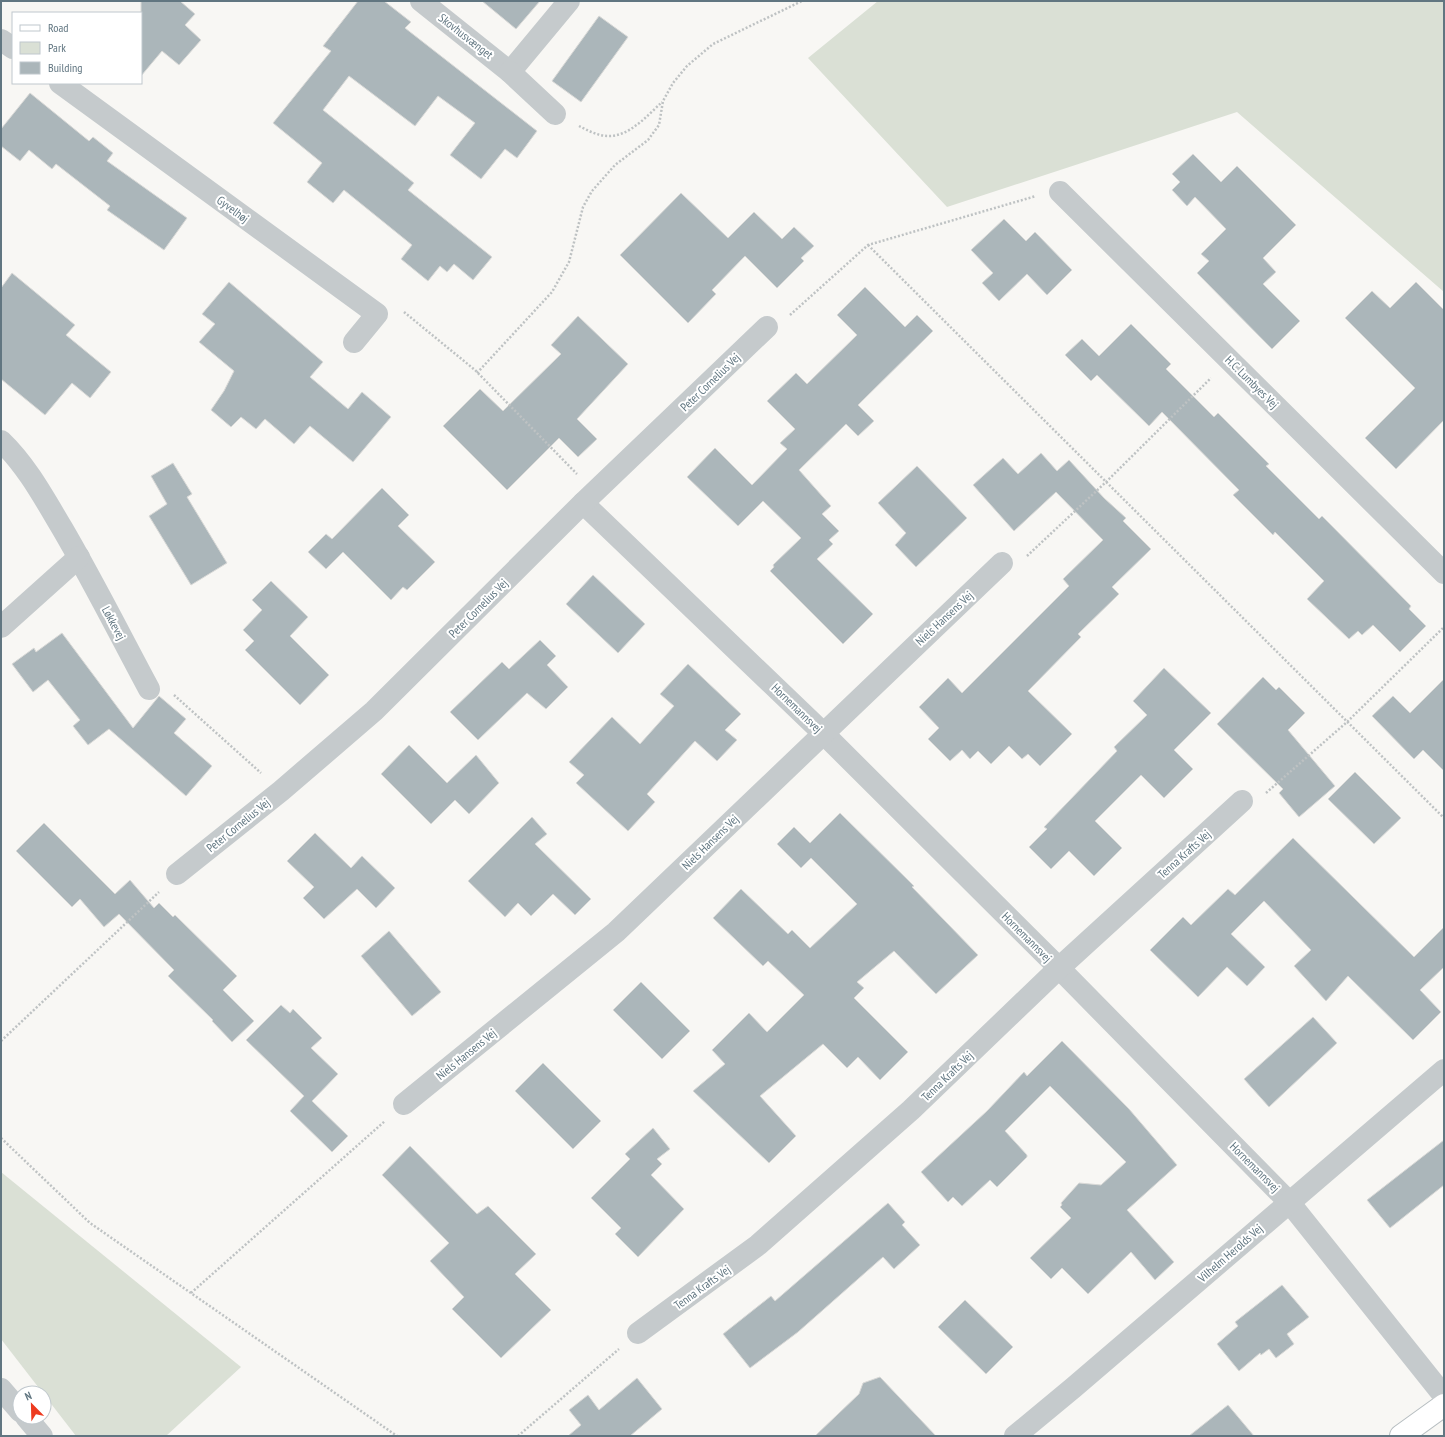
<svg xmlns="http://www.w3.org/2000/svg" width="1445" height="1437" viewBox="0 0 1445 1437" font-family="'PT Sans Narrow',sans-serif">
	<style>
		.green { fill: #dae0d5 }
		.building { fill: #abb6ba; stroke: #d9d9d7 }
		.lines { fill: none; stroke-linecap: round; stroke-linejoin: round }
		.secondary-casing { stroke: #b7bec1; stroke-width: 24 }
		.path { stroke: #bec2c3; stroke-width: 2.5; stroke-dasharray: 2 2; stroke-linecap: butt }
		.street { stroke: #c5cacc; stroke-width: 22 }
		.secondary { stroke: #fff; stroke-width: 22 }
		.labels { text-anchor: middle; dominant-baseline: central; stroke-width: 4; stroke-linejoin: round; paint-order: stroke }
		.street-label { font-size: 12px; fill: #617681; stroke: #fff }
	</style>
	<rect width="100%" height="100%" fill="#f8f7f4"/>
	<!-- green -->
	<g class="green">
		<path d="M878 1H1444V292L1237 112 947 207 808 58Z"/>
		<path d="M1 1172 241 1367 166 1436H76L1 1339Z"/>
	</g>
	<!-- building -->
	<g class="building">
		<path d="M141 1H180L195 14 185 25 201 40 179 65 162 51 141 76Z"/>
		<path d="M358 1H384L411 22 405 28 537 131 517 158 505 149 481 179 450 155 475 123 438 96 415 126 349 76 323 110 414 183 408 190 492 257 473 280 454 264 447 272 440 266 428 281 401 259 412 245 344 190 333 203 307 182 322 163 273 123 331 51 323 46Z"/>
		<path d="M482 1H540L516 29Z"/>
		<path d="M599 16 628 37 581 102 552 81Z"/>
		<path d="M30 93 89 141 93 137 113 153 107 161 187 218 164 250 107 210 110 206 56 164 52 169 29 150 20 161 1 146V129Z"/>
		<path d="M1193 154 1221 182 1237 166 1296 225 1263 258 1276 272 1263 284 1300 321 1272 349 1197 273 1209 261 1201 254 1226 229 1195 197 1187 206 1172 190 1180 182 1172 174Z"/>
		<path d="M681 193 728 238 754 212 782 239 794 227 814 246 801 258 804 261 777 288 745 256 712 290 716 294 688 323 620 255Z"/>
		<path d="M1004 219 1026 241 1035 232 1072 270 1047 295 1027 274 999 301 982 283 993 273 971 250Z"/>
		<path d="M12 273 75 325 66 335 111 372 90 398 72 383 45 415 1 379V288Z"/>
		<path d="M229 282 323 362 310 377 348 409 362 392 391 417 353 462 310 426 294 444 265 419 256 429 241 417 231 427 211 410 224 391 234 371 199 342 215 324 202 314Z"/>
		<path d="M1416 282 1444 310V420L1396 469 1365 438 1415 388 1345 318 1372 291 1390 308Z"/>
		<path d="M865 287 905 327 917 315 933 331 858 405 874 421 858 436 846 424 799 470 831 506 822 514 839 531 829 540 833 544 817 559 873 614 843 644 770 571 774 567 773 565 801 538 763 501 738 526 687 477 715 448 752 485 787 449 780 443 795 429 767 401 796 373 807 384 857 335 837 315Z"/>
		<path d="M578 316 628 364 577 419 597 439 578 457 559 438 507 490 443 426 480 389 503 411 561 354 551 345Z"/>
		<path d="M1131 324 1171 364 1166 369 1214 417 1218 413 1269 464 1266 466 1319 519 1322 516 1411 606 1409 609 1426 626 1400 652 1373 625 1362 635 1358 631 1349 639 1307 599 1324 581 1275 532 1273 535 1233 495 1239 490 1162 412 1149 426 1097 375 1091 381 1065 355 1082 339 1099 356Z"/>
		<path d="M1041 453 1057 471 1069 460 1104 498 1126 518 1123 521 1151 549 1112 587 1119 594 1078 634 1081 637 1028 691 1072 734 1040 766 1028 754 1022 759 1009 746 991 764 978 751 970 759 962 750 950 761 928 739 939 728 919 707 948 678 962 693 1069 586 1063 579 1103 540 1056 492 1014 531 973 485 1003 458 1018 474Z"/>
		<path d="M173 463 192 494 187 497 227 563 191 585 149 516 167 504 151 476Z"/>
		<path d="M917 466 967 518 916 567 895 545 906 533 878 503Z"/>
		<path d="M382 488 409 515 398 526 435 562 407 590 403 587 391 600 343 552 326 569 308 552 326 534 332 539Z"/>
		<path d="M593 575 645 624 618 653 566 604Z"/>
		<path d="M271 581 308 617 290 636 329 675 300 705 245 650 254 641 243 630 262 610 252 600Z"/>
		<path d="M62 633 133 728 159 696 186 719 174 733 212 766 186 796 109 729 88 745 73 726 80 720 48 680 33 692 12 664 34 648 36 652Z"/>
		<path d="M540 640 556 656 547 665 568 687 546 709 527 693 478 740 450 712 502 662 509 669Z"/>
		<path d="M688 664 741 714 725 730 737 740 717 761 695 741 647 794 655 802 628 831 576 783 584 775 569 762 612 717 640 744 674 706 660 694Z"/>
		<path d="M1164 668 1211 713 1174 750 1193 769 1164 798 1141 775 1095 821 1122 848 1094 876 1069 851 1051 869 1029 847 1047 829 1044 827 1117 751 1114 747 1147 715 1133 701Z"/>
		<path d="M1263 677 1276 690 1279 687 1305 713 1288 730 1335 786 1299 817 1279 793 1283 789 1217 724Z"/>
		<path d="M1444 679V771L1423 750 1414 759 1372 716 1393 696 1410 713Z"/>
		<path d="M409 745 447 783 476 755 499 783 469 814 455 800 431 824 381 774Z"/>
		<path d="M1355 772 1401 818 1374 844 1328 799Z"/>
		<path d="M840 813 914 886 912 887 978 955 936 994 894 951 857 982 864 988 854 998 908 1052 880 1080 858 1057 847 1068 823 1044 760 1096 796 1136 769 1163 693 1091 725 1064 712 1050 749 1013 767 1032 804 995 768 961 763 966 713 918 741 889 788 934 792 930 810 948 857 904 811 858 801 868 777 844 794 827 810 843Z"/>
		<path d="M532 817 547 834 535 844 591 899 575 915 553 894 531 916 518 903 505 917 468 881Z"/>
		<path d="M44 823 115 894 130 880 154 908 159 903 173 917 175 915 237 976 223 990 254 1021 232 1042 212 1021 213 1020 168 976 174 970 119 914 104 927 80 899 72 907 16 851Z"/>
		<path d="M315 833 351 868 362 856 395 888 376 908 357 889 324 919 303 898 314 887 287 861Z"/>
		<path d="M1293 838 1414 957 1444 927V967L1420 990 1441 1012 1413 1040 1348 976 1326 1001 1294 966 1311 950 1264 901 1231 934 1265 967 1247 986 1227 967 1198 997 1150 950 1183 917 1191 925 1228 889 1235 895Z"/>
		<path d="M389 931 441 992 412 1016 361 956Z"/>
		<path d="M641 982 690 1031 662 1059 613 1010Z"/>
		<path d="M281 1005 290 1013 293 1009 322 1038 311 1048 338 1074 312 1101 348 1136 332 1152 290 1111 304 1096 246 1040Z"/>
		<path d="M1313 1017 1337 1043 1269 1107 1244 1079Z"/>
		<path d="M1062 1041 1129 1109 1177 1165 1127 1210 1174 1262 1155 1280 1131 1252 1088 1294 1062 1268 1051 1279 1030 1258 1071 1218 1060 1207 1062 1205 1061 1203 1079 1183 1101 1185 1126 1162 1050 1086 1005 1131 1027 1155V1157L997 1187 990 1180 962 1206 953 1197 948 1202 921 1172 987 1111 1024 1072 1027 1076Z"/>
		<path d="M543 1063 601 1121 573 1149 515 1091Z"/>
		<path d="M653 1128 670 1149 657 1159 662 1164 651 1175 684 1209 638 1257 615 1234 621 1228 591 1198 630 1159 625 1154Z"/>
		<path d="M1444 1140V1185L1390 1228 1367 1200Z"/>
		<path d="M410 1146 477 1214 488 1206 536 1254 515 1274 551 1310 501 1358 452 1309 464 1297 430 1261 449 1243 382 1175Z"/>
		<path d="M888 1203 905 1222 902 1225 920 1245 894 1269 883 1257 798 1332 750 1368 723 1334 771 1296 775 1301Z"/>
		<path d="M1282 1285 1309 1317 1287 1334 1294 1344 1276 1358 1269 1349 1261 1355 1260 1353 1239 1371 1217 1344 1238 1326 1235 1322Z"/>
		<path d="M965 1300 1013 1347 986 1374 938 1327Z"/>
		<path d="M880 1377 936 1436H815L859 1394 863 1383Z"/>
		<path d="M637 1378 662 1409 630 1436H568L581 1425 569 1410 588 1395 599 1410Z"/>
		<path d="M1228 1405 1254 1436H1189Z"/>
	</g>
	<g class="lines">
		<defs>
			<path id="secondary" d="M1401 1436 1444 1405"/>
		</defs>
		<!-- secondary casing -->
		<use href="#secondary" class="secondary-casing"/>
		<!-- path -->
		<g class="path">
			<path d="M579 126C587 130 598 136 608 136 629 137 648 115 662 102"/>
			<path d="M868 245 1444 818"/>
			<path d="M404 312 475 370 577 474"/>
			<path d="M790 315 868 245 1036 196"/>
			<path d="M477 373 552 292 569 262 583 207 592 191 615 165 648 140 659 125 663 101 673 83 687 66 713 44 802 1"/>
			<path d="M1027 556 1106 482 1211 378"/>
			<path d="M174 695 261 773"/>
			<path d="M1266 793 1347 722 1444 627"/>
			<path d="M1 1041 159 892"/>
			<path d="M1 1138 90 1223 397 1436"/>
			<path d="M191 1293 385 1121"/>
			<path d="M518 1436 619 1349"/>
		</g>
		<!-- street -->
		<g class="street">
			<path d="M421 1 510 72 569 1"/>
			<path d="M1 40 13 48"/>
			<path d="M510 72 555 114"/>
			<path d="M60 83 377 314 354 342"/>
			<path d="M1060 192 1444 573"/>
			<path d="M1 441C27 466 44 498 62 528 93 581 120 635 149 689"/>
			<path d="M583 503 823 733 1059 968 1289 1202 1444 1396"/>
			<path d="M1 627 79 557"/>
			<path d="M177 874 281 791 374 711 583 503 767 327"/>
			<path d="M404 1104 616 932 1002 563"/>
			<path d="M638 1333 758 1245 911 1110 1059 968 1242 801"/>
			<path d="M1 1389 20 1411"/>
			<path d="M26 1417 42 1436"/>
			<path d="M1015 1436 1073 1388 1444 1070"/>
		</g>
		<!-- secondary -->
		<use href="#secondary" class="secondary"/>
	</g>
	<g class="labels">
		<!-- street labels -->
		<g class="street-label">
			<text transform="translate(466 36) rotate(38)">Skovhusvænget</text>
			<text transform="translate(233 209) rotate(36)">Gyvelhøj</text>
			<text transform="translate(710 382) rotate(-44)">Peter Cornelius Vej</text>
			<text transform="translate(1252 382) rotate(45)">H.C. Lumbyes Vej</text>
			<text transform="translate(478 608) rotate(-45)">Peter Cornelius Vej</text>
			<text transform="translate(944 618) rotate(-43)">Niels Hansens Vej</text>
			<text transform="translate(114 623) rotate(62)">Løkkevej</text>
			<text transform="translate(797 708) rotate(44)">Hornemannsvej</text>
			<text transform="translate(238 825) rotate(-39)">Peter Cornelius Vej</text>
			<text transform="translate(710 842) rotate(-44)">Niels Hansens Vej</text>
			<text transform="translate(1184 854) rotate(-42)">Tenna Krafts Vej</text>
			<text transform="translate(1027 937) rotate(45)">Hornemannsvej</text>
			<text transform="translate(466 1054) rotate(-39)">Niels Hansens Vej</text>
			<text transform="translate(947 1076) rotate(-44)">Tenna Krafts Vej</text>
			<text transform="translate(1255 1167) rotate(45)">Hornemannsvej</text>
			<text transform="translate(1230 1253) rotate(-41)">Vilhelm Herolds Vej</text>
			<text transform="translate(702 1287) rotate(-36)">Tenna Krafts Vej</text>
		</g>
	</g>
	<!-- border -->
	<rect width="1445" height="1437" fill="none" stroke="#617681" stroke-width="4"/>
	<!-- legend -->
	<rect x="12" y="12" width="130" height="72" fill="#ffffff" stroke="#c0c8cd"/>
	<rect x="20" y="25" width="20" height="6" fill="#ffffff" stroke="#c0c8cd"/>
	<text x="48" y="32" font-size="12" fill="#617681">Road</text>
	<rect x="20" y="42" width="20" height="12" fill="#dae0d5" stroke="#c0c8cd"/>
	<text x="48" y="52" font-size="12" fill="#617681">Park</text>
	<rect x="20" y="62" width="20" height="12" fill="#abb6ba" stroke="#c0c8cd"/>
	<text x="48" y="72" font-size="12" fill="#617681">Building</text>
	<!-- north arrow -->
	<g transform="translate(32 1405) rotate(337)"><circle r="19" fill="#ffffff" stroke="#c0c8cd"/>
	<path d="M0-3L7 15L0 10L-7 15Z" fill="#ed3a1f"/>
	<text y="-6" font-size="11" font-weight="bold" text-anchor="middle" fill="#617681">N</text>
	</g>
</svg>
